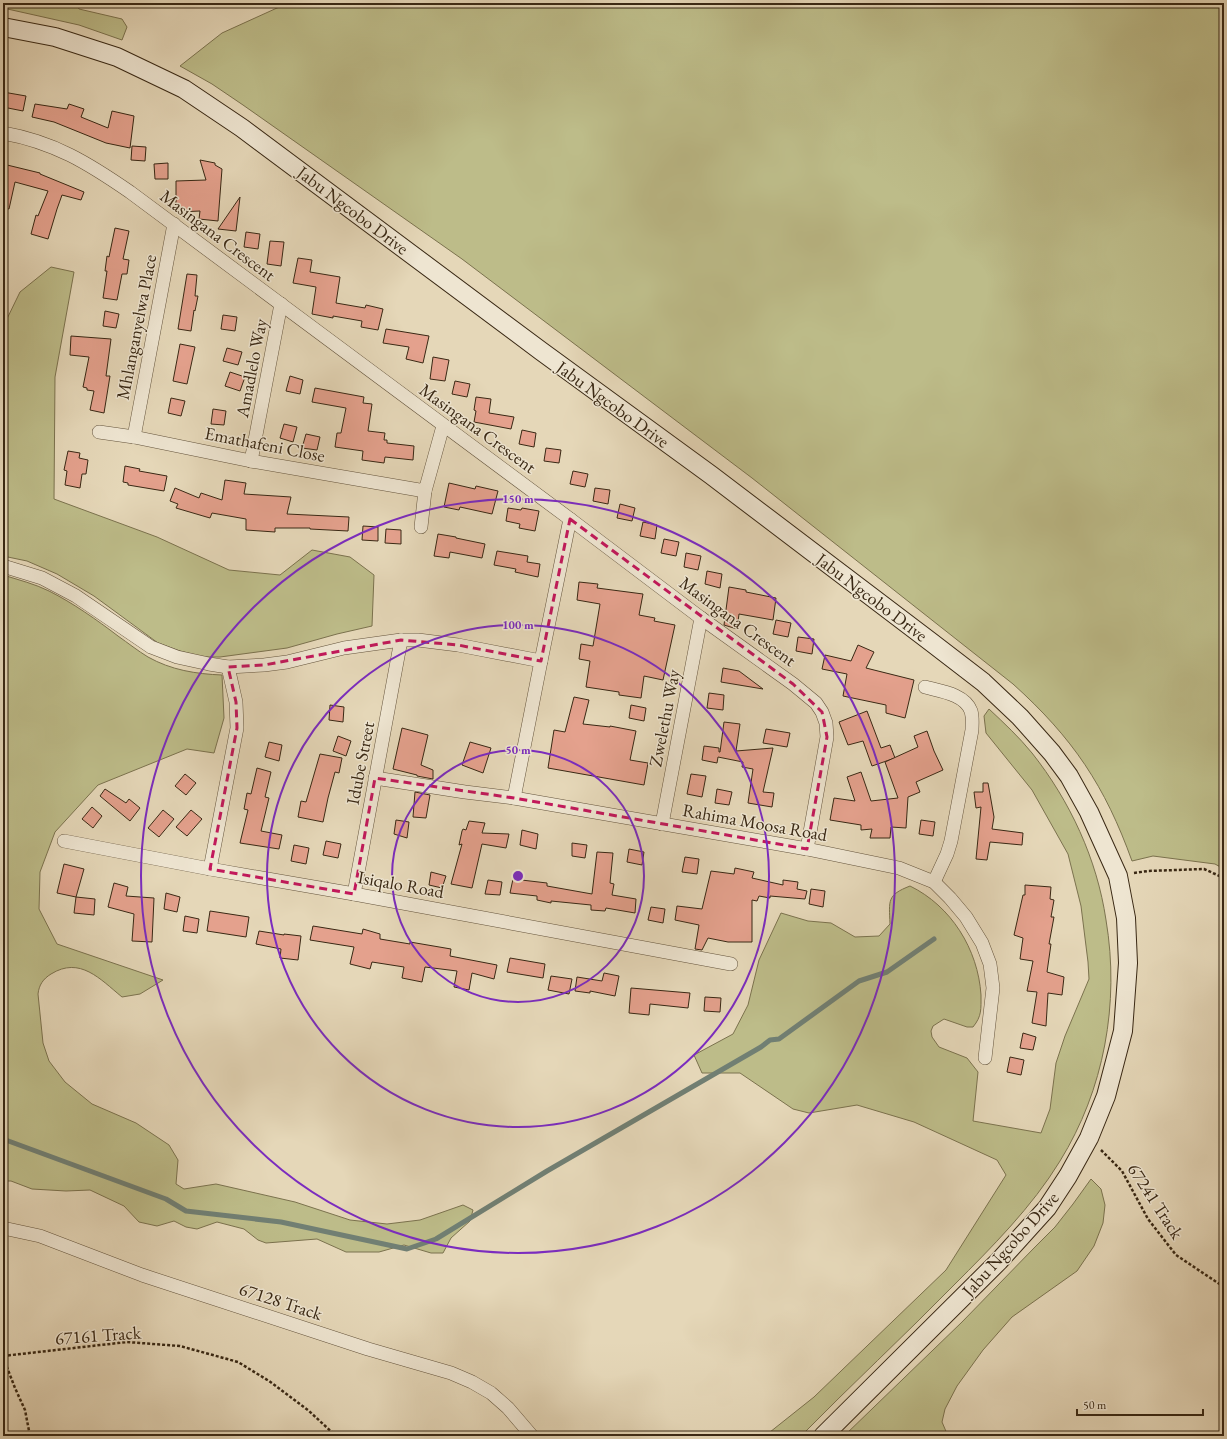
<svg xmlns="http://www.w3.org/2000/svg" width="1227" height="1439" viewBox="0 0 1227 1439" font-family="'EB Garamond',serif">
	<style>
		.green { fill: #bdbc89; stroke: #7b724e }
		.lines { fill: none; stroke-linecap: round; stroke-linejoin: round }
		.stream { stroke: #717f73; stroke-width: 5 }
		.building { fill: #e4a18d; stroke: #392814 }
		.street-casing { stroke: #64543d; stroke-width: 14 }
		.secondary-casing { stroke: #392814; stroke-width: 20 }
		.path { stroke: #392814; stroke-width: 2.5; stroke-dasharray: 3 2; stroke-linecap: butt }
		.street { stroke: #eee5d1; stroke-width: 13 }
		.secondary { stroke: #eee5d1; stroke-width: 18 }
		.marked { fill: none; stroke: #c2185b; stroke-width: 3; stroke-dasharray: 8 5; stroke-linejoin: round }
		.ring { fill: none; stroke: #7b2cbf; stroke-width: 2 }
		.labels { text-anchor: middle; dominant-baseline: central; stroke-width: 3; stroke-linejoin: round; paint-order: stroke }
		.street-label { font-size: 18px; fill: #392814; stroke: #eee5d1 }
		.centre { fill: #7b2cbf; stroke: #eee5d1; stroke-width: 2 }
		.ring-label { font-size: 12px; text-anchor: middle; font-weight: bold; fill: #7b2cbf; stroke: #eee5d1; stroke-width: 3; stroke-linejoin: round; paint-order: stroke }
	</style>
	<rect width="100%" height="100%" fill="#e5d7b8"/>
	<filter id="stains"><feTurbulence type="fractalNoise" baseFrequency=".005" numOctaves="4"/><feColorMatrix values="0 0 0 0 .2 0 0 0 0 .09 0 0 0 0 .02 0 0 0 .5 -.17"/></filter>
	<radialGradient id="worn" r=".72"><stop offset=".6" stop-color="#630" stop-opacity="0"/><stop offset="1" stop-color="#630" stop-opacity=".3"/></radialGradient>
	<!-- green -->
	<g class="green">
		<path d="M3 3H76L79 9 122 19 127 27 122 40 79 25 3 8Z"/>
		<path d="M288 3H1224V869L1215 864 1153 856 1132 861C1105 786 1073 738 1013 684L752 478 462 259 243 105 212 84 180 66 222 33Z"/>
		<path d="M51 267 74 272 55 377 54 499 157 537 229 570 280 575 312 550 350 557 374 575 372 626 337 634 287 648 220 657H203L180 651 158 643 94 596 57 574 27 561 3 556V327L20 292Z"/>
		<path d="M3 575C19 580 35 584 49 591 73 603 97 620 118 636 128 643 138 651 148 657 171 670 196 674 222 675L224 718 214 753 187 749 98 785 55 832 40 872 39 909 57 944 163 980 140 994 122 997C100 979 80 956 51 974 43 979 39 985 38 994L43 1043 49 1061 65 1082 92 1104 136 1123 169 1145 178 1160 176 1184 184 1189 216 1184 295 1202 350 1220 387 1224 420 1220 463 1205 473 1210 470 1221 451 1238 443 1253H431L404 1245 379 1252H346L317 1239 266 1243 258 1240 244 1229 217 1222 197 1229 186 1227 174 1221 157 1226 139 1222 124 1206 90 1190 66 1191 32 1189 11 1181H3Z"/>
		<path d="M989 709C1004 723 1019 737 1032 753 1070 801 1097 859 1106 920 1120 1003 1104 1090 1060 1161 1032 1207 992 1247 954 1285 904 1336 851 1385 801 1436H765L814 1397 946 1270 1006 1175 997 1160 914 1122 857 1105 809 1113 793 1109 740 1073H702L694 1055 733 1034 748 1005 759 960 781 913 808 921 831 923 855 937 879 936 890 924C889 900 887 895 910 886 951 906 978 949 981 995 981 1009 982 1016 973 1027H967L944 1019 933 1026 931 1031 932 1037 939 1047 967 1058 978 1072 973 1121 1041 1133 1050 1109 1056 1063 1065 1036 1089 979 1088 962 1081 906 1068 854 1032 790 986 733 984 716Z"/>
		<path d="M1091 1179 1101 1189 1105 1205 1103 1223 1094 1246 1077 1271 1012 1317 983 1350 957 1386 945 1409 942 1422 948 1436H844L962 1322 1034 1248 1055 1227 1073 1204Z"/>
	</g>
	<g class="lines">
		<!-- stream -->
		<path class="stream" d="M3 1139 166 1199 186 1211 281 1222 407 1249 436 1239 547 1171 761 1047 770 1040 779 1039 859 981 887 972 934 939"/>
	</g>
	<!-- building -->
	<g class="building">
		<path d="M3 92 26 96 23 111 3 107Z"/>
		<path d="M35 104 67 109 69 104 84 109 81 117 108 128 112 111 134 116 130 148 106 143 54 122 32 117Z"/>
		<path d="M132 146 146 147 145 161 131 160Z"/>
		<path d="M200 160 215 163V165L222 169 218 221 199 219 200 211 178 212V208H176V181L206 180Z"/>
		<path d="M168 163V179H155L154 164Z"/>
		<path d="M3 164 40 173V174L84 192 81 200 62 195 57 209 48 239 31 234 36 215 38 216 48 191 15 182 9 209 3 208Z"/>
		<path d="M240 197 236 231 218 229Z"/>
		<path d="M115 228 129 231 123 259 129 260 127 274H122L117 300 103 298 107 271H105L107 256 109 257Z"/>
		<path d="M246 232 260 234 258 249 244 247Z"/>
		<path d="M270 241 284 242 281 266 267 264Z"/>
		<path d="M298 258 312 260 310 272 340 277 336 303 365 308 366 305 383 309 378 330 361 327 362 321 333 316V318L312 314 316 287 293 283Z"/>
		<path d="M187 274 197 275 195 296H198L195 311 194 310 191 331 178 329Z"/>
		<path d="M105 311 119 314 116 328 103 326Z"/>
		<path d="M223 315 237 317 235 331 221 329Z"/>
		<path d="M386 329 429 336 423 363 406 359 409 347 383 343Z"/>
		<path d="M71 336 111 339 106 376H110L104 413 90 410 94 391 87 390V388L83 387 89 357 70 355Z"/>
		<path d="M180 344 195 347 187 384 173 381Z"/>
		<path d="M227 348 242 352 238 365 223 361Z"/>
		<path d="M433 357 449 360 445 381 430 379Z"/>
		<path d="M230 372 245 377 240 391 225 386Z"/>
		<path d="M290 376 303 380 300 394 286 391Z"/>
		<path d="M455 381 470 384 467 397 452 394Z"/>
		<path d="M315 388 364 397 363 403 372 404 368 431 385 433 384 440H387V443L414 446 413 460 385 457 384 463 362 460 363 451 335 447 337 433H341L346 408 312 402Z"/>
		<path d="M476 397 491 399 489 413 514 417 511 429 474 422 476 411 474 410Z"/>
		<path d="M171 398 185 401 181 416 168 413Z"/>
		<path d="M213 409 226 411 224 425 211 424Z"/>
		<path d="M284 424 297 427 293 442 280 438Z"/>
		<path d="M522 430 536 433 534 447 519 444Z"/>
		<path d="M306 434 320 437 317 450 302 448Z"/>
		<path d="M546 448 561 450 559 463 544 461Z"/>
		<path d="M68 451 80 453 79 458 88 460 86 474H82L80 488 65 485 67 471 64 470Z"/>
		<path d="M125 466 140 469 139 471 167 476 164 491 128 485V483L123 482Z"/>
		<path d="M573 471 588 474 585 487 570 484Z"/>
		<path d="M225 480 246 483 244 494 291 497 287 514 349 517 348 531 310 529V528H275V532L246 530V519L212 513 210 518 176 508 178 504 170 501 175 488 199 498 201 493 222 500Z"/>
		<path d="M449 483 475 489 476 486 498 491 492 514 460 507 459 510 444 507Z"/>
		<path d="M595 488 610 490 608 504 593 501Z"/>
		<path d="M620 504 635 508 632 521 617 518Z"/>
		<path d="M508 508 521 510 522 508 539 511 535 531 519 528 520 524 506 521Z"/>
		<path d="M643 522 657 525 655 539 640 536Z"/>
		<path d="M363 526 378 527V541L362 540Z"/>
		<path d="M386 529 401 530V544L385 543Z"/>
		<path d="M438 534 456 537V538L485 544 482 558 450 552 449 558 434 556Z"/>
		<path d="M664 539 679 542 676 556 661 553Z"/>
		<path d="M497 551 528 556 527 562 540 564 538 577 515 572 516 569 494 565Z"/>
		<path d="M686 553 701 556 698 570 684 567Z"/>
		<path d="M707 571 722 574 720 588 705 584Z"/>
		<path d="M579 582 598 584 597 588 643 594 639 615 655 618 654 621 675 625 663 680 644 676 641 698 619 695V692L586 687 590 661 579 659 581 644 593 646 600 604 577 600Z"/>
		<path d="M729 587 746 590V592L776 598 773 620 739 614 737 629 724 625Z"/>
		<path d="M776 620 791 623 788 637 773 634Z"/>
		<path d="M798 637 814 639 812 654 796 651Z"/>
		<path d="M858 645 874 652 866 668 914 680 905 718 886 713V705L843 696 847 674 822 669 825 655 851 661Z"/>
		<path d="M723 668 739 671 763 689 721 682Z"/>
		<path d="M709 693 724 695 723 710 707 708Z"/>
		<path d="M574 697 589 700 583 724 610 727V726L636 731 630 760 648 763 644 785 548 768 554 730 565 732Z"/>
		<path d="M330 705 344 707 343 722 329 720Z"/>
		<path d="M631 705 646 708 644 721 629 718Z"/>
		<path d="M867 711 881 748 890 745 895 758 872 766 863 741 848 745 839 722Z"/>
		<path d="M724 722 740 724 736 751 773 748 763 792 774 793 772 807 748 803 753 769 742 767 743 762 718 757 717 763 702 760 704 746 719 748V752H720Z"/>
		<path d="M402 728 428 735 421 765 433 770V779L417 776V775L393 769Z"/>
		<path d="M766 729 790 733 787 747 763 743Z"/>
		<path d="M927 731 934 751 943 770 916 782 920 792 908 797 906 828 891 827 890 838H870L872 829 861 830V825L830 820 834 798 855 801 847 777 861 772 871 801 898 798 885 762 918 747 914 736Z"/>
		<path d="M338 736 351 741 346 756 333 751Z"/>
		<path d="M269 742 282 745 279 761 265 757Z"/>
		<path d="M470 742 491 748 483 773 462 765Z"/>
		<path d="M320 754 342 758 339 773 335 772 328 798 323 822 298 817 301 801 306 802Z"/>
		<path d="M257 768 271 772 265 797 269 798 261 831 282 835 279 849 240 843 248 810 244 809 247 793 251 794Z"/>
		<path d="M185 774 196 783 186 795 175 786Z"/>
		<path d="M691 774 706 776 702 797 687 794Z"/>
		<path d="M983 783H988L994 817 992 829 1023 833 1022 845 990 842 987 860 976 859 981 807 976 808 974 792H983Z"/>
		<path d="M105 789 126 803 129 799 140 808 130 821 100 796Z"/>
		<path d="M717 789 732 792 729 805 715 803Z"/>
		<path d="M415 792 430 795 426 818 413 817Z"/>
		<path d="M92 807 102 816 93 828 82 819Z"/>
		<path d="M163 810 174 819 159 837 148 828Z"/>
		<path d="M191 810 202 819 187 836 176 827Z"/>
		<path d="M396 820 409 822 407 838 394 834Z"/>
		<path d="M921 820 935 822 933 836 919 834Z"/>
		<path d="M469 821 485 823 482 833 509 834 506 848 482 844 472 888 451 884 462 844 459 845 462 831 463 829 466 830Z"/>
		<path d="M522 830 538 834 536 849 520 845Z"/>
		<path d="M326 841 341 844 338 858 323 855Z"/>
		<path d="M572 843 587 845 585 858 572 856Z"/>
		<path d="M294 845 309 848 306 864 291 861Z"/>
		<path d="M629 849 644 852 642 865 627 862Z"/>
		<path d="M597 852 613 853 610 883 614 884 612 895 636 899 635 913 606 908 605 911 591 910V905L551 901V903L537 900V896L510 893 513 879 547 883V886L592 894Z"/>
		<path d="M685 857 699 859 697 874 682 872Z"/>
		<path d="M64 864 84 869 76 897 57 893Z"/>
		<path d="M735 868 754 872 752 878 783 885V880L798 882 797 889 807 891 805 899 770 896V898L759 896 757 901 752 900V942H728L708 938 702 950 695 949 699 925 675 920 677 906 702 909 711 871 734 874Z"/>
		<path d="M431 872 446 876 442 888 429 885Z"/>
		<path d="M488 880 502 882 500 895 485 894Z"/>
		<path d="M114 883 128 887 126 896 154 898 152 942 132 941 134 914 108 907Z"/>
		<path d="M1025 885 1051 887 1050 899 1054 900 1051 917H1054L1049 944H1051L1047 972 1064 977 1062 995 1048 993 1046 1026 1032 1023 1037 992 1027 991 1033 961 1020 959 1023 938 1014 935 1023 895H1025Z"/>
		<path d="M811 889 825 891 823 907 809 904Z"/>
		<path d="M166 893 180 897 177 912 164 909Z"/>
		<path d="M76 897 95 899 94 915 74 913Z"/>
		<path d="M651 907 665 909 663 923 648 920Z"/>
		<path d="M210 911 249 917 246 937 207 931Z"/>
		<path d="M185 916 199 919 197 933 183 931Z"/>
		<path d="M313 926 362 934 363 929 380 934V939L410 944V942L451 949 450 956 497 965 494 979 472 973 469 990 454 987 457 971 425 967 422 982 402 978 404 967 372 962 370 969 350 964 354 947 310 940Z"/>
		<path d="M259 931 284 935V934L301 936 298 960 280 958 281 949 256 944Z"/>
		<path d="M510 958 545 964 543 978 507 972Z"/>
		<path d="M604 973 619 976 615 996 590 991V993L575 991 577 977 602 981Z"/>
		<path d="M551 976 572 979 569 994 548 990Z"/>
		<path d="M631 988 690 993 688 1008 650 1004 649 1015 629 1013Z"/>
		<path d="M705 997 721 998 720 1012 704 1011Z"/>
		<path d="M1023 1033 1036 1037 1033 1050 1020 1048Z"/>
		<path d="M1010 1057 1024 1060 1021 1075 1007 1072Z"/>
	</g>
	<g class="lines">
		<defs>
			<g id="street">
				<path d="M3 133C54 142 88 163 130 192L570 519 701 618 793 684 816 703 822 712 826 723 827 737 807 849"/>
				<path d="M99 432 134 437 251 461 425 491 443 426"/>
				<path d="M134 437 174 224"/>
				<path d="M251 461 281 304"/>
				<path d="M421 527 425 491"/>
				<path d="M3 566 42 578 76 596 151 647 177 657 209 664 228 667 264 665 287 662 344 648 401 640H418L458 645 541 661"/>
				<path d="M925 687C940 691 965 694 971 711 973 717 972 724 972 730L951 841 947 854 934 882"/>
				<path d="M375 778 465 792 514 798 807 849 899 868 934 882 950 898 966 917 982 943 990 964 993 988 985 1058"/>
				<path d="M514 798 541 661 570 519"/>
				<path d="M662 824 701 618"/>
				<path d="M64 841 210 869 354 894 731 964"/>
				<path d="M210 869 237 728 236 702 228 667"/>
				<path d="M354 894 401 640"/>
				<path d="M3 1228 40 1236 142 1275 368 1349 451 1373 472 1382 491 1393 508 1408 532 1436"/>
			</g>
			<path id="secondary" d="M3 27 55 37 117 57 184 89 242 128 541 351 711 475 931 642 983 682 1020 717 1052 753 1069 776 1089 812 1118 876 1126 918 1128 963 1123 1031 1106 1096 1089 1138 1068 1176 1047 1208 999 1261 823 1436"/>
		</defs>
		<!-- street casing -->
		<use href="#street" class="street-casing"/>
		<!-- secondary casing -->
		<use href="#secondary" class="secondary-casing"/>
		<!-- path -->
		<g class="path">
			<path d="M1134 873 1148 871 1204 869 1224 878"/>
			<path d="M1101 1150 1122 1171 1148 1219 1176 1255 1224 1287"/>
			<path d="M3 1356 127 1342 180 1346 238 1362 269 1381 309 1411 336 1436"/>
			<path d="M3 1357 15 1388 25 1410 30 1436"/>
		</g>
		<!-- street -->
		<use href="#street" class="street"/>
		<!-- secondary -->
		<use href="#secondary" class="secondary"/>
	</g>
	<!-- marked area -->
	<path class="marked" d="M570 519 793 684 822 712 827 737 807 849 514 798 375 778 354 894 210 869 237 728 236 702 228 667 264 665 401 640 458 645 541 661Z"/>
	<!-- distance rings -->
	<g class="ring">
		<circle cx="518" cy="876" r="126"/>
		<circle cx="518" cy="876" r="251"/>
		<circle cx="518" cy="876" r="377"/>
	</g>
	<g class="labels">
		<!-- street labels -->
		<g class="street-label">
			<text transform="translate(353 210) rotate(37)">Jabu Ngcobo Drive</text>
			<text transform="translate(218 235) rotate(37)">Masingana Crescent</text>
			<text transform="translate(136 327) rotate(-79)">Mhlanganyelwa Place</text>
			<text transform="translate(251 368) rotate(-79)">Amadlelo Way</text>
			<text transform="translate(613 404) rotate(36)">Jabu Ngcobo Drive</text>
			<text transform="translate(478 428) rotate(36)">Masingana Crescent</text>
			<text transform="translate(265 444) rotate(11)">Emathafeni Close</text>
			<text transform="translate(872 597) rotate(37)">Jabu Ngcobo Drive</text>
			<text transform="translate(738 621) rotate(36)">Masingana Crescent</text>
			<text transform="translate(664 718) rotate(-79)">Zwelethu Way</text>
			<text transform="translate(360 763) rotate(-79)">Idube Street</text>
			<text transform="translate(755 822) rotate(10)">Rahima Moosa Road</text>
			<text transform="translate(401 884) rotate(10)">Isiqalo Road</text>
			<text transform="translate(1156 1201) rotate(57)">67241 Track</text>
			<text transform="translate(1010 1244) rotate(-48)">Jabu Ngcobo Drive</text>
			<text transform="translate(281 1301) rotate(18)">67128 Track</text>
			<text transform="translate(98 1335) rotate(-4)">67161 Track</text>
		</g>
	</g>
	<circle cx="518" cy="876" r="6" class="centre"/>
	<g class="ring-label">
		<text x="518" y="503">150 m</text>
		<text x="518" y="629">100 m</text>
		<text x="518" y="754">50 m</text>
	</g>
	<!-- margin -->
	<rect width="1227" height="1439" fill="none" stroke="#e5d7b8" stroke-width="16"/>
	<rect x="4" y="4" width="1219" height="1431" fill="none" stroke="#392814" stroke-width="2"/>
	<rect x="8" y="8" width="1211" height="1423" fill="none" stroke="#392814"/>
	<!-- scale -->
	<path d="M1077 1409v6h126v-6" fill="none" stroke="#392814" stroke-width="2"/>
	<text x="1083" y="1409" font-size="12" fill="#392814" stroke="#eee5d1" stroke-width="3" paint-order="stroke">50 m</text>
	<rect width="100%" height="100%" filter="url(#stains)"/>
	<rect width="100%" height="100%" fill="url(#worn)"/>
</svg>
